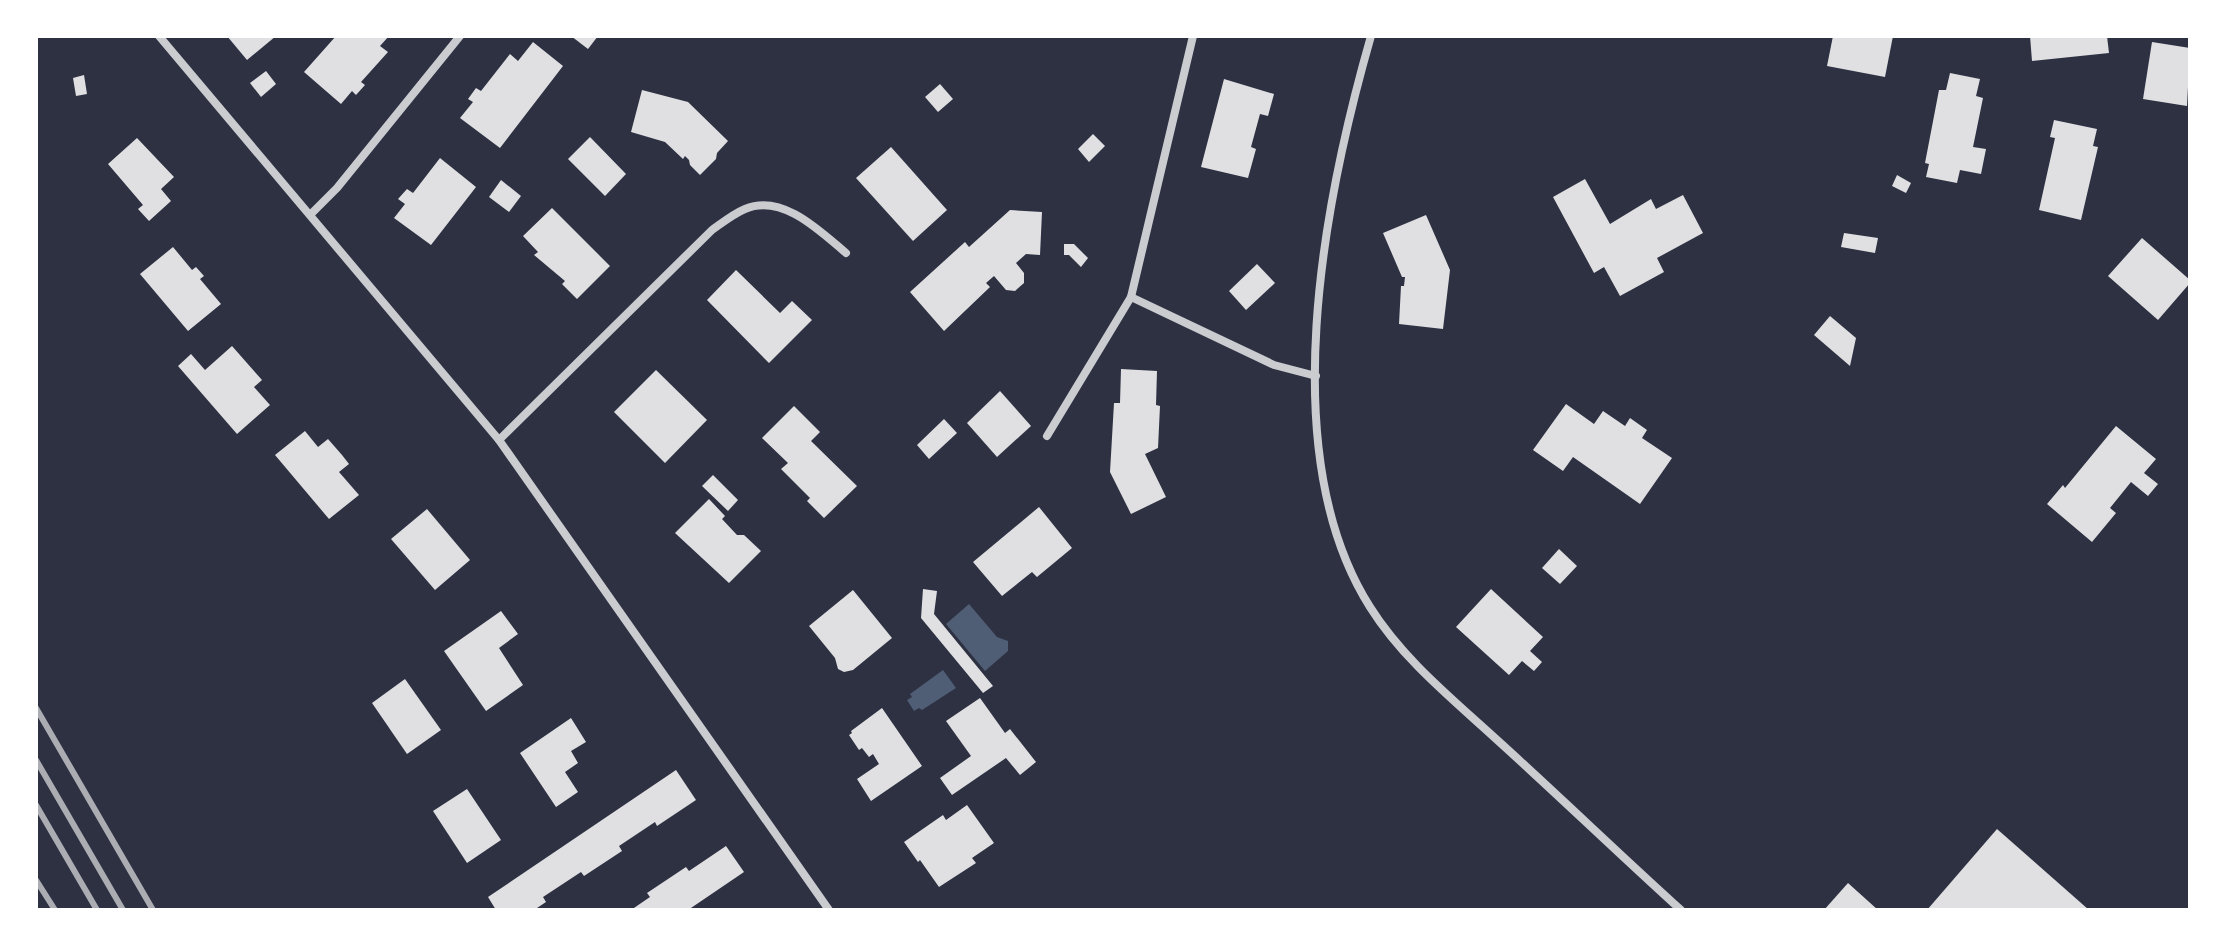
<svg xmlns="http://www.w3.org/2000/svg" width="2226" height="946" viewBox="0 0 2226 946" font-family="'Varela Round',sans-serif">
	<style>
		.water { fill: #4f5d75 }
		.building { fill: #e0e0e3 }
		.lines { fill: none; stroke-linecap: round; stroke-linejoin: round }
		.minor { stroke: #caccd0; stroke-width: 8 }
		.rail { stroke: #abadb3; stroke-width: 6 }
	</style>
	<rect width="100%" height="100%" fill="#2d3142"/>
	<!-- water -->
	<g class="water">
		<path d="M969 604 997 637 1008 641V651L985 671 946 624Z"/>
		<path d="M943 670 956 688 922 710 919 708 914 711 907 700 912 697 910 694Z"/>
	</g>
	<!-- building -->
	<g class="building">
		<path d="M227 36H276L247 60Z"/>
		<path d="M336 36H389L380 46 388 52 361 82 365 85 356 95 352 91 341 104 304 72Z"/>
		<path d="M571 36H598L588 49Z"/>
		<path d="M1833 36H1893L1885 77 1827 66Z"/>
		<path d="M2030 36H2107L2109 53 2032 61Z"/>
		<path d="M533 42 563 66 500 148 460 118 473 102 468 99 476 88 481 91 510 54 518 61Z"/>
		<path d="M2152 42 2190 48 2187 106 2143 99Z"/>
		<path d="M266 71 276 84 261 97 250 83Z"/>
		<path d="M1950 73 1980 79 1976 96 1983 98 1973 147 1986 149 1981 174 1960 170 1957 183 1926 177 1929 164 1925 163 1939 90H1946Z"/>
		<path d="M84 75 87 94 76 96 73 78Z"/>
		<path d="M1224 79 1274 94 1268 116 1260 114 1251 147 1256 149 1248 178 1201 167Z"/>
		<path d="M940 84 953 99 938 112 925 97Z"/>
		<path d="M642 90 688 102 728 141 717 153 716 159 700 175 690 165 689 160 685 156 683 159 665 142 631 132Z"/>
		<path d="M2054 120 2097 129 2093 146 2098 147 2081 220 2039 210 2055 138 2050 137Z"/>
		<path d="M1093 134 1105 146 1089 162 1078 149Z"/>
		<path d="M590 137 626 174 605 196 568 159Z"/>
		<path d="M137 138 174 177 161 189 171 201 149 221 138 209 143 205 108 164Z"/>
		<path d="M891 147 947 210 913 241 856 178Z"/>
		<path d="M440 158 476 187 431 245 394 218 405 204 398 199 407 189 413 193Z"/>
		<path d="M1897 175 1911 183 1906 193 1892 186Z"/>
		<path d="M1585 179 1610 224 1651 199 1656 209 1683 195 1703 233 1657 258 1664 272 1620 296 1604 267 1594 273 1553 197Z"/>
		<path d="M501 180 521 196 509 212 489 197Z"/>
		<path d="M552 208 610 266 577 299 562 284 565 281 534 255 538 252 523 236Z"/>
		<path d="M1010 210 1042 212 1040 255 1026 254 1016 263 1024 273V283L1015 291 1006 290 994 276 986 283 990 287 944 331 910 292 965 242 969 247Z"/>
		<path d="M1426 215 1450 270 1443 329 1399 324 1401 286H1404L1405 277H1402L1383 233Z"/>
		<path d="M1844 233 1878 238 1875 253 1841 247Z"/>
		<path d="M2142 238 2190 280V283L2158 320 2108 276Z"/>
		<path d="M1064 244H1074L1088 258 1081 267 1069 255H1064Z"/>
		<path d="M173 247 192 270 196 267 204 276 200 279 221 304 188 331 140 274Z"/>
		<path d="M1257 264 1275 283 1246 310 1229 291Z"/>
		<path d="M736 270 780 313 792 301 812 320 769 363 707 300Z"/>
		<path d="M1830 316 1856 338 1850 366 1814 335Z"/>
		<path d="M232 346 262 380 254 387 270 405 237 434 178 366 191 354 205 370Z"/>
		<path d="M1121 369 1157 371 1156 405 1160 406 1158 448 1145 454 1166 497 1131 514 1110 472 1114 403H1120Z"/>
		<path d="M656 370 707 420 665 463 614 412Z"/>
		<path d="M1000 391 1031 426 997 457 967 423Z"/>
		<path d="M1566 404 1594 424 1603 411 1625 426 1630 418 1647 430 1642 438 1672 458 1640 504 1573 457 1563 471 1533 450Z"/>
		<path d="M794 406 820 432 811 441 857 486 824 518 807 501 810 498 781 469 788 463 762 438Z"/>
		<path d="M944 419 957 433 929 459 917 445Z"/>
		<path d="M2116 426 2156 459 2144 473 2158 484 2148 496 2131 482 2110 508 2116 513 2092 542 2047 504 2063 485 2065 488Z"/>
		<path d="M305 431 318 447 328 439 342 455 349 464 339 472 359 495 329 519 275 455Z"/>
		<path d="M713 475 738 500 728 511 702 486Z"/>
		<path d="M709 499 725 516 722 519 737 535H744L761 551 729 583 675 533Z"/>
		<path d="M1039 507 1072 548 1037 577 1032 572 1002 596 973 562Z"/>
		<path d="M427 509 470 560 435 590 391 539Z"/>
		<path d="M1559 549 1577 566 1560 584 1542 568Z"/>
		<path d="M923 589 937 591 934 614 993 686 983 693 921 618Z"/>
		<path d="M1491 589 1543 637 1530 651 1542 662 1534 671 1522 661 1509 675 1456 627Z"/>
		<path d="M853 590 892 638 853 670 844 672 838 669 835 658 809 626Z"/>
		<path d="M501 611 518 634 499 648 523 685 486 711 444 651Z"/>
		<path d="M405 679 441 730 407 754 372 703Z"/>
		<path d="M980 698 1005 733 1010 729 1036 762 1020 775 1006 758 952 795 940 778 971 756 946 721Z"/>
		<path d="M882 708 922 766 871 801 857 779 879 764 873 754 869 757 862 748 859 750 849 735 852 733 851 731Z"/>
		<path d="M571 718 586 742 571 751 578 763 565 772 578 792 556 807 520 753Z"/>
		<path d="M676 770 696 800 657 826 655 822 619 846 622 851 584 876 581 872 543 897 546 902 534 910H496L488 897Z"/>
		<path d="M467 789 501 840 467 863 433 811Z"/>
		<path d="M967 805 994 843 972 858 976 863 939 887 920 860 918 862 904 842 943 815 946 820Z"/>
		<path d="M1997 829 2089 910H1927Z"/>
		<path d="M726 846 744 872 688 910H631L650 897 647 893 686 867 689 871Z"/>
		<path d="M1848 883 1878 910H1824Z"/>
	</g>
	<g class="lines">
		<!-- minor -->
		<g class="minor">
			<path d="M159 36 499 440 829 910"/>
			<path d="M1371 36C1324 200 1273 454 1370 607 1402 658 1450 697 1495 738 1557 794 1618 853 1681 910"/>
			<path d="M311 214 337 188 460 36"/>
			<path d="M1131 297 1274 365 1316 376"/>
			<path d="M1047 436 1131 297 1193 36"/>
			<path d="M499 440 712 230C722 223 733 214 745 209 782 193 820 231 846 253"/>
		</g>
		<!-- rail -->
		<g class="rail">
			<path d="M36 708 153 910"/>
			<path d="M36 760 123 910"/>
			<path d="M36 805 97 910"/>
			<path d="M36 880 55 910"/>
		</g>
	</g>
	<!-- border -->
	<rect width="2226" height="946" fill="none" stroke="#ffffff" stroke-width="76"/>
</svg>
